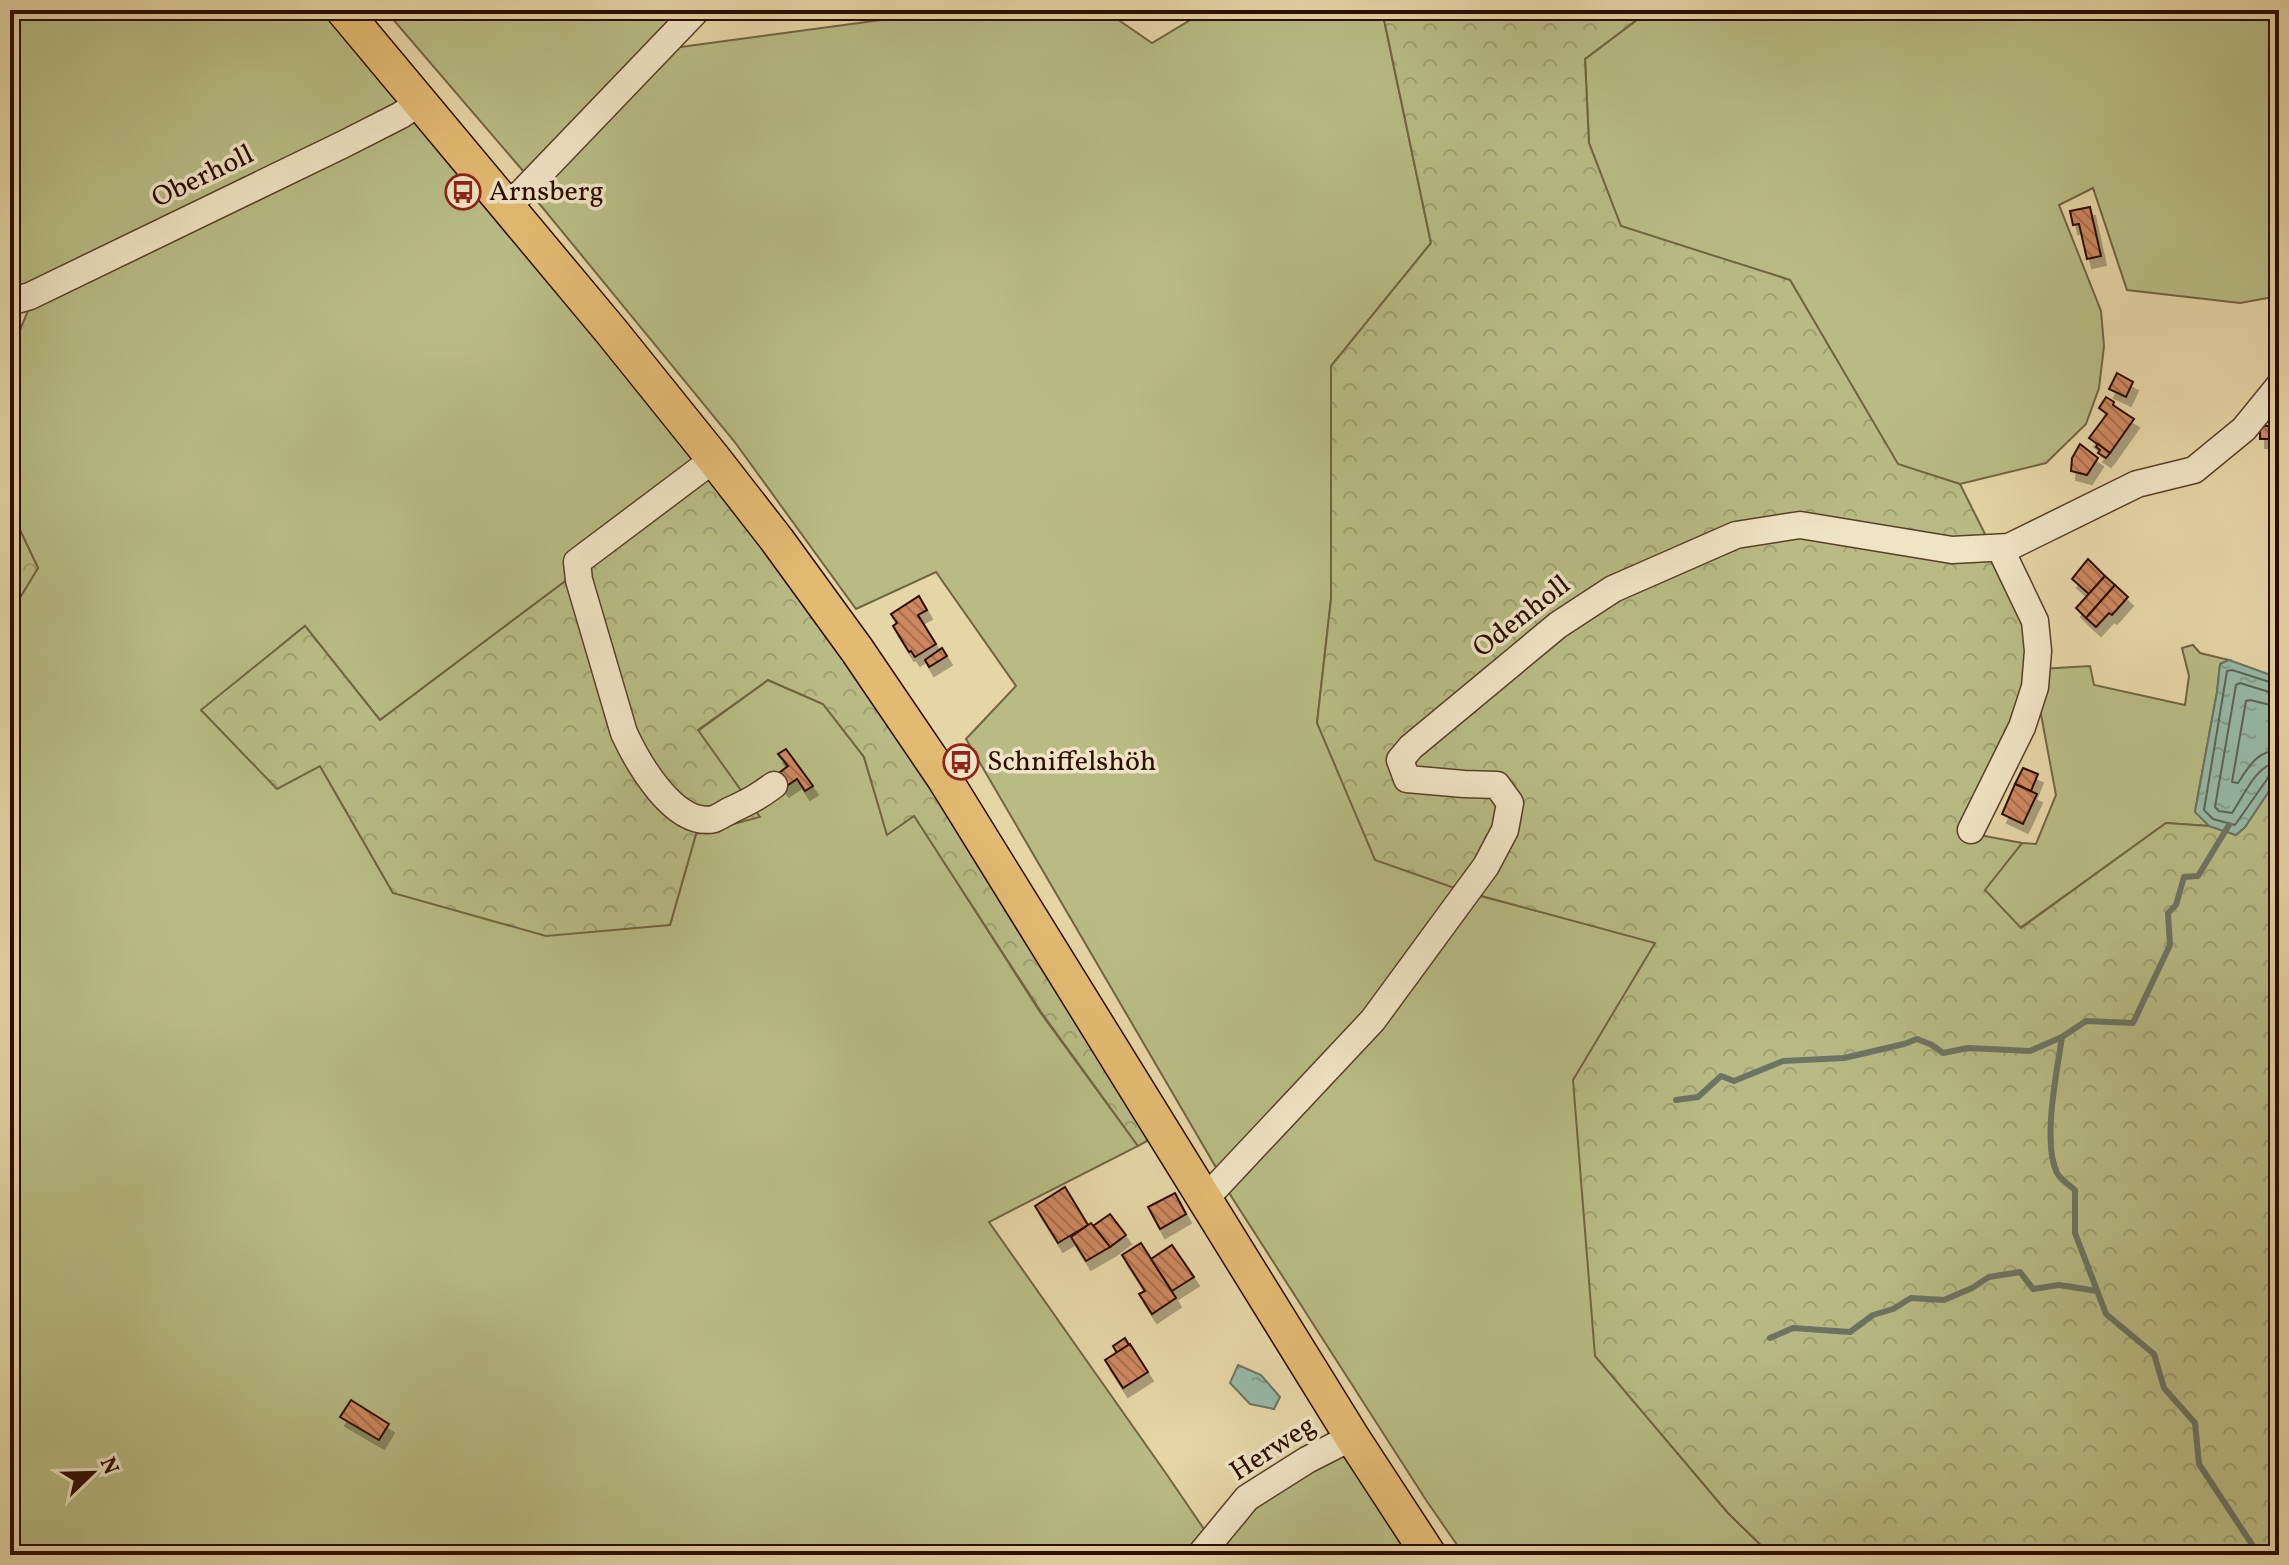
<svg xmlns="http://www.w3.org/2000/svg" width="2289" height="1565" viewBox="0 0 2289 1565" font-family="Vollkorn,serif">
	<style>
		.green { fill: #b8bc84; stroke: #726442; stroke-width: 2 }
		.forest { fill: url(#forest-crowns); stroke: #726442; stroke-width: 2 }
		.water { fill: url(#water-ripples); stroke: #6c7464; stroke-width: 2 }
		.lines { fill: none; stroke-linecap: round; stroke-linejoin: round }
		.shore { stroke: #616254; stroke-width: 2 }
		.stream { stroke: #6c7464; stroke-width: 6 }
		.building { fill: url(#building-back-hatch); stroke: #2c0c00; stroke-width: 2; filter: url(#shadow) }
		.minor-casing { stroke: #5a3e29; stroke-width: 29 }
		.major-casing { stroke: #2c0c00; stroke-width: 37 }
		.minor { stroke: #efe4c4; stroke-width: 26 }
		.major { stroke: #e3ba72; stroke-width: 34 }
		.labels { text-anchor: middle; dominant-baseline: central; stroke-width: 7; stroke-linejoin: round; paint-order: stroke }
		.street-label { font-size: 28px; fill: #2c0c00; stroke: #efe4c4 }
		.poi-label { font-size: 28px; fill: #2c0c00; stroke: #efe4c4; text-anchor: start }
	</style>
	<defs>
		<pattern id="forest-crowns" width="20" height="18" patternUnits="userSpaceOnUse" patternTransform="scale(2)"><rect width="20" height="18" fill="#b8bc84"/><path d="M2 6a3 3 0 1 1 6 0M12 15a3 3 0 1 1 6 0" fill="none" stroke="#9ea070"/></pattern>
		<pattern id="water-ripples" width="26" height="14" patternUnits="userSpaceOnUse" patternTransform="scale(2)"><rect width="26" height="14" fill="#96b9a7"/><path d="M2 4q2-2 4 0t4 0M15 11q2-2 4 0t4 0" fill="none" stroke="#819e8e"/></pattern>
		<pattern id="building-back-hatch" width="6" height="6" patternUnits="userSpaceOnUse" patternTransform="scale(2)"><rect width="6" height="6" fill="#ce8860"/><path d="M-1 5l2 2M0 0l6 6M5-1l2 2" fill="none" stroke="#a76e4d"/></pattern>
		<filter id="shadow"><feDropShadow dx="5" dy="9" stdDeviation="0" flood-color="#0004"/></filter>
	</defs>
	<rect width="100%" height="100%" fill="#e6d5a5"/>
	<filter id="stains"><feTurbulence type="fractalNoise" baseFrequency=".0025" numOctaves="4"/><feColorMatrix values="0 0 0 0 .2 0 0 0 0 .09 0 0 0 0 .02 0 0 0 .5 -.17"/></filter>
	<radialGradient id="worn" r=".72"><stop offset=".6" stop-color="#630" stop-opacity="0"/><stop offset="1" stop-color="#630" stop-opacity=".3"/></radialGradient>
	<!-- green -->
	<g class="green">
		<path d="M10 10H329L399 99 394 110 10 294Z"/>
		<path d="M385 10H690L530 179Z"/>
		<path d="M903 10H1104L1152 43 1207 10H1382L1431 243 1331 366V599L1317 723 1463 891 1371 1018 1221 1176 966 739 1016 686 936 572 856 609 734 441 533 196 666 49 881 20Z"/>
		<path d="M1650 10H2279V296L2240 303 2127 290 2093 188 2059 205 2101 311 2104 346 2099 388 2086 424 2046 463 1960 484 1898 465 1790 280 1621 227 1589 143 1585 59Z"/>
		<path d="M418 120 715 469 380 720 305 626 202 711 320 766 393 893 670 925 696 834 698 731 768 680 823 704 864 757 887 834 914 815 1040 1012 1138 1146 989 1222 1165 1472 1208 1535 1192 1555H10V614L38 568 10 509V354L32 301Z"/>
		<path d="M2193 645 2200 653 2229 660 2220 664 2217 692 2195 811 2209 826 2166 823 2020 928 1984 890 2022 843 2036 844 2056 795 2037 693 2040 669 2090 666 2094 685 2185 705 2189 676 2182 648Z"/>
		<path d="M1469 893 1656 942 1595 1355 1728 1513 1771 1555H1464L1426 1500 1224 1185Z"/>
		<path d="M1343 1445 1417 1555H1206L1256 1505Z"/>
	</g>
	<!-- forest -->
	<g class="forest">
		<path d="M1382 10H1650L1585 59 1589 143 1621 226 1790 280 1898 464 1960 484 1991 546 2034 653 1974 834 2022 843 1985 890 2021 928 2166 823 2209 826 2236 835 2245 827 2279 776V1555H1771L1728 1513 1595 1356 1573 1080 1655 943 1463 891 1375 860 1317 723 1331 599V366L1431 243Z"/>
		<path d="M715 469 842 649 1158 1135 1138 1146 1041 1012 914 816 887 835 864 757 823 704 768 680 698 730 760 817 696 834 670 925 546 936 393 893 320 766 277 789 201 710 305 626 380 720Z"/>
		<path d="M10 509 38 568 10 614Z"/>
	</g>
	<!-- water -->
	<g class="water">
		<path d="M2229 660 2279 678V776L2245 827 2236 835 2209 826 2195 812 2217 692 2220 664Z"/>
		<path d="M1238 1365 1261 1375 1280 1397 1274 1409 1250 1404 1230 1383Z"/>
	</g>
	<g class="lines">
		<!-- shore -->
		<g class="shore">
			<path d="M2279 685 2232 670 2227 671 2204 810 2213 819 2235 825 2270 775 2279 772"/>
			<path d="M2279 695 2240 683 2236 685 2215 807 2219 811 2232 813C2244 796 2256 764 2279 762"/>
			<path d="M2279 707 2250 700 2246 701 2232 782 2238 783C2249 766 2257 751 2279 750"/>
		</g>
		<!-- stream -->
		<g class="stream">
			<path d="M2229 825 2198 876 2184 877 2176 905 2168 913 2170 945 2133 1023 2086 1021 2062 1037C2057 1071 2042 1142 2057 1173 2061 1180 2069 1185 2075 1190V1233L2106 1314 2154 1354 2164 1388 2195 1423 2199 1464 2259 1555"/>
			<path d="M1676 1100 1698 1097 1721 1076 1734 1081 1783 1061 1844 1058 1904 1044 1917 1039 1932 1045 1943 1053 1968 1048 2030 1051 2062 1037"/>
			<path d="M1770 1338 1793 1328 1850 1332 1873 1315 1893 1309 1911 1298 1944 1300 1972 1288 1989 1277 2020 1272 2033 1289 2059 1285 2097 1291"/>
		</g>
	</g>
	<!-- building -->
	<g class="building">
		<path d="M2090 207 2101 256 2087 259 2079 224 2073 225 2070 211Z"/>
		<path d="M2117 373 2133 382 2126 397 2109 389Z"/>
		<path d="M2106 397 2114 402 2113 405 2134 419 2110 453 2089 438 2107 414 2099 408Z"/>
		<path d="M2277 425 2279 464H2270L2269 426Z"/>
		<path d="M2260 426H2269L2270 439H2260Z"/>
		<path d="M2080 444 2098 458 2087 475 2071 471 2072 458Z"/>
		<path d="M2098 444 2110 453 2106 458 2098 453 2100 450 2096 447Z"/>
		<path d="M2088 559 2105 576 2089 594 2072 579Z"/>
		<path d="M2105 576 2115 585 2086 618 2076 608Z"/>
		<path d="M2115 585 2128 597 2112 615 2109 613 2096 627 2086 618Z"/>
		<path d="M919 596 927 610 918 615 936 644 915 657 911 651 909 652 893 626 897 623 891 614Z"/>
		<path d="M942 648 947 656 929 667 925 660Z"/>
		<path d="M786 749 813 786 805 791 797 779 784 788 775 776 788 766 778 754Z"/>
		<path d="M2023 768 2038 774 2031 791 2015 784Z"/>
		<path d="M2015 784 2037 794 2023 824 2002 814Z"/>
		<path d="M1065 1187 1088 1225 1058 1243 1035 1206Z"/>
		<path d="M1175 1193 1186 1214 1160 1229 1148 1207Z"/>
		<path d="M1110 1214 1126 1235 1110 1247 1093 1226Z"/>
		<path d="M1091 1223 1110 1247 1086 1261 1071 1237Z"/>
		<path d="M1141 1243 1176 1298 1152 1314 1139 1294 1145 1291 1122 1255Z"/>
		<path d="M1172 1245 1194 1277 1172 1291 1151 1259Z"/>
		<path d="M1125 1338 1129 1345 1117 1353 1113 1346Z"/>
		<path d="M1130 1344 1148 1372 1123 1388 1105 1360Z"/>
		<path d="M351 1400 389 1424 379 1440 340 1417Z"/>
	</g>
	<g class="lines">
		<defs>
			<g id="minor">
				<path d="M507 208 697 10"/>
				<path d="M10 302 30 296 344 144 401 115 420 102"/>
				<path d="M714 459 577 562 579 580 624 733C637 761 674 828 714 819 719 817 725 813 731 810 748 802 758 797 774 785"/>
				<path d="M1971 830 2022 727 2035 687 2038 651 2035 621 2000 548"/>
				<path d="M1205 1199 1373 1020 1486 866 1505 830 1510 803 1497 785 1464 784 1407 779 1400 760 1411 747 1558 625 1613 589 1736 535 1800 525 1952 550 2009 547 2137 484 2194 470 2244 429 2279 386"/>
				<path d="M1200 1555 1247 1498 1307 1460 1352 1437"/>
			</g>
			<path id="major" d="M343 10 611 331 714 459 777 540 857 650 944 778 1352 1437 1429 1555"/>
		</defs>
		<!-- minor casing -->
		<use href="#minor" class="minor-casing"/>
		<!-- major casing -->
		<use href="#major" class="major-casing"/>
		<!-- minor -->
		<use href="#minor" class="minor"/>
		<!-- major -->
		<use href="#major" class="major"/>
	</g>
	<!-- icons -->
	<defs>
		<symbol id="bus-ring" viewBox="-11 -11 22 22"><circle r="9.5" fill="#efe4c4" stroke="#8f2418" stroke-width="1.5"/><path d="M-5-6H5V4H4V6H2V4H-2V6H-4V4H-5ZM-3.5-4V0h7V-4ZM-3.5 1.2v1.5H-2V1.2ZM2 1.2v1.5H3.5V1.2Z" fill="#8f2418"/></symbol>
	</defs>
	<g fill-rule="evenodd">
		<use href="#bus-ring" x="443" y="172" width="40" height="40"/>
		<use href="#bus-ring" x="941" y="742" width="40" height="40"/>
	</g>
	<g class="labels">
		<!-- street labels -->
		<g class="street-label">
			<text transform="translate(203 177) rotate(-26)">Oberholl</text>
			<text transform="translate(1522 617) rotate(-38)">Odenholl</text>
			<text transform="translate(1273 1449) rotate(-33)">Herweg</text>
		</g>
		<!-- poi labels -->
		<g class="poi-label">
			<text x="489" y="192">Arnsberg</text>
			<text x="987" y="762">Schniffelshöh</text>
		</g>
	</g>
	<!-- margin -->
	<rect width="2289" height="1565" fill="none" stroke="#e6d5a5" stroke-width="40"/>
	<rect x="12" y="12" width="2265" height="1541" fill="none" stroke="#2c0c00" stroke-width="4"/>
	<rect x="20" y="20" width="2249" height="1525" fill="none" stroke="#2c0c00" stroke-width="2"/>
	<!-- north arrow -->
	<g transform="translate(92 1473) rotate(67)" stroke="#efe4c4" stroke-width="6" paint-order="stroke">
	<path d="M0-6L14 30L0 20L-14 30Z" fill="#2c0c00"/>
	<text y="-12" font-size="22" font-weight="bold" text-anchor="middle" fill="#2c0c00">N</text>
	</g>
	<rect width="100%" height="100%" filter="url(#stains)"/>
	<rect width="100%" height="100%" fill="url(#worn)"/>
</svg>
